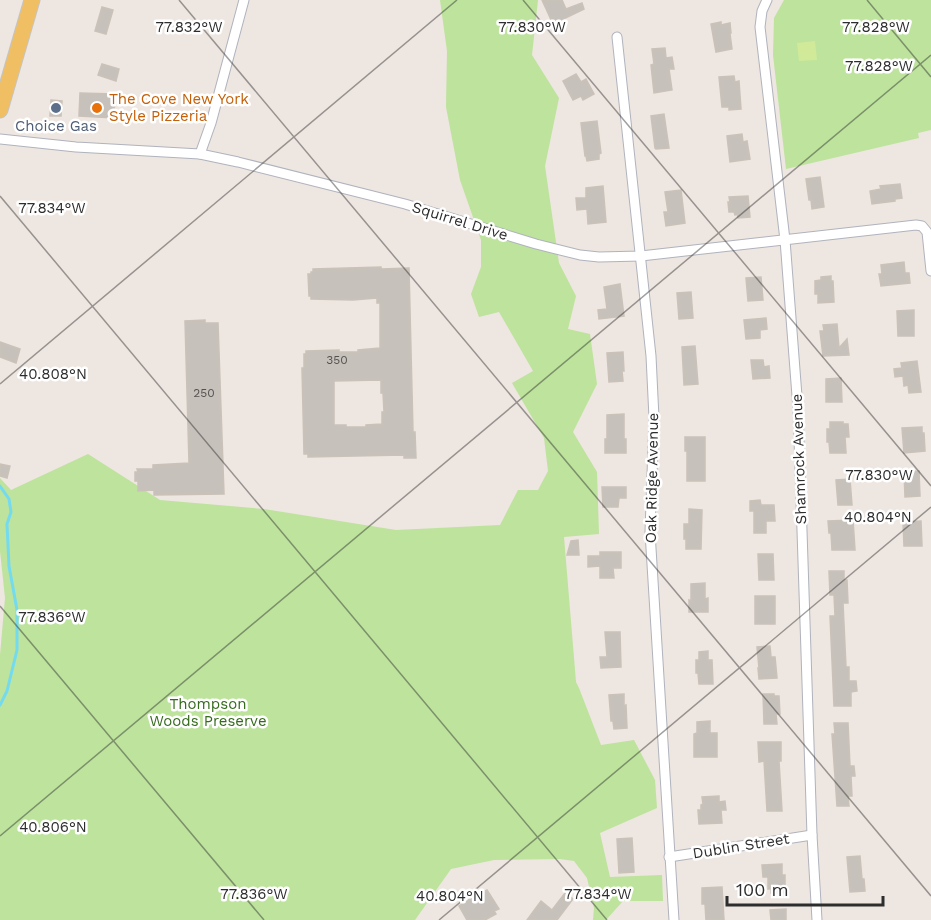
<svg xmlns="http://www.w3.org/2000/svg" width="931" height="920" viewBox="0 0 931 920" font-family="'Work Sans',sans-serif">
	<style>
		.green { fill: #bde39d }
		.pitch { fill: #d1ea99 }
		.lines { fill: none; stroke-linecap: round; stroke-linejoin: round }
		.stream { stroke: #74dbee; stroke-width: 3 }
		.building { fill: #c7c1bb; stroke: #cac2b9; stroke-width: 1.5; fill-rule: evenodd }
		.minor-casing { stroke: #b0b3bd; stroke-width: 11 }
		.primary-casing { stroke: #c4c4c4; stroke-width: 17 }
		.minor { stroke: #fff; stroke-width: 9 }
		.primary { stroke: #f0bf63; stroke-width: 15 }
		.ticks { fill: none; stroke: #2d2d2d; stroke-width: 1.5; stroke-opacity: 0.45 }
		.service-dot { fill: #5c6f8a; stroke: #fff; stroke-width: 2 }
		.food-dot { fill: #e8710a; stroke: #fff; stroke-width: 2 }
		.labels { text-anchor: middle; dominant-baseline: central; stroke-width: 5; stroke-linejoin: round; paint-order: stroke }
		.number-label { font-size: 12px; fill: #545250 }
		.food-label { font-size: 15px; fill: #c56008; stroke: #fff; text-anchor: start }
		.service-label { font-size: 15px; fill: #4e5e75; stroke: #fff }
		.street-label { font-size: 15px; fill: #2d2d2d; stroke: #fff }
		.park-label { font-size: 15px; fill: #356b1c; stroke: #fff }
		.ticks-label { font-size: 15px; text-anchor: middle; fill: #2d2d2d; stroke: #fff; stroke-width: 5; stroke-linejoin: round; paint-order: stroke }
	</style>
	<rect width="100%" height="100%" fill="#eee6e0"/>
	<!-- green -->
	<g class="green">
		<path d="M440 0H538L532 55 559 98 545 166 559 263 576 296 568 329 590 334 597 384 573 432 597 472 599 534 564 537 576 682 579 688 601 745 634 740 655 780 657 808 600 833 610 877 662 875 663 901H623L606 920H593L594 908 587 878 574 861 560 859 494 860 451 869 415 920H0V655L5 598 0 551V478L11 490 88 454 160 500 264 509 396 530 500 525 518 490H538L548 471 544 438 512 383 533 371 499 312 479 317 471 294 481 267V240L460 180 446 107 447 51Z"/>
		<path d="M784 0H931V130L918 133 919 138 786 169 773 55 774 18Z"/>
	</g>
	<!-- pitch -->
	<path class="pitch" d="M815 41 817 60 799 61 797 43Z"/>
	<g class="lines">
		<!-- stream -->
		<path class="stream" d="M0 486 9 499 11 512 7 524 9 566 17 610V650L7 691 0 705"/>
	</g>
	<!-- building -->
	<g class="building">
		<path d="M542 0H562L566 9 582 3 584 9 553 24Z"/>
		<path d="M102 7 113 10 106 34 95 31Z"/>
		<path d="M721 22V25L730 23 731 33 730 34 732 49 716 52 711 24Z"/>
		<path d="M665 48 666 58 672 57 674 69H669L672 90 654 93 651 65 654 64 652 49Z"/>
		<path d="M102 64 119 69 116 81 98 75Z"/>
		<path d="M576 74 581 82 586 79 594 94 583 100 581 96 573 100 563 81Z"/>
		<path d="M734 76 735 82 739 81 741 109 729 110V107H722L719 77Z"/>
		<path d="M80 93 115 94 114 118 79 116Z"/>
		<path d="M51 100 62 101 61 116H50Z"/>
		<path d="M664 114 669 148 656 149V148H655L651 116Z"/>
		<path d="M597 121 601 153 599 154V159L587 161 586 156H585L581 123Z"/>
		<path d="M742 134 743 142 747 141 750 159 730 162 727 136Z"/>
		<path d="M820 177 824 207 812 209 811 200H809L806 179Z"/>
		<path d="M900 184 902 198 895 199V201L872 204 870 191 881 189 880 186Z"/>
		<path d="M603 186 606 222 588 224 587 209 577 210 576 198H586V188Z"/>
		<path d="M681 190 685 223 666 226 664 212H668L665 192Z"/>
		<path d="M748 196 750 217 738 218 737 214 735 215 734 212H729L728 202H730L729 197Z"/>
		<path d="M904 262 905 273H909L910 283 881 286 879 274H882L881 265Z"/>
		<path d="M381 267V269L409 268 413 432H415L416 458H404V455L308 457V454H304L302 368H304V354H306V351L339 350V352H358V350L380 348V303H377V298L353 300 311 299V296H309L308 274H311V272H313V269ZM381 380V393H383L384 412H382V424L366 425V427H346V425H334V381Z"/>
		<path d="M831 276V281H833L834 302 818 303V294H815V281L821 280V277Z"/>
		<path d="M761 277 763 300 748 301 746 278Z"/>
		<path d="M620 284 624 316 599 319 598 310 607 309 604 287Z"/>
		<path d="M691 292 693 318 679 319 677 293Z"/>
		<path d="M914 310V336H898L897 311Z"/>
		<path d="M766 318 767 329 760 330V338L746 339 744 320Z"/>
		<path d="M205 320V323H218L224 494 154 495V490L138 491V481H135V472H138L137 469H153V465L189 463 185 321Z"/>
		<path d="M837 324 839 348 847 339 849 355 823 356 820 331H824L823 325Z"/>
		<path d="M0 342 20 349 16 363 0 357Z"/>
		<path d="M695 346 698 384 684 385 682 347Z"/>
		<path d="M623 352 624 371H622L623 381 609 382 607 353Z"/>
		<path d="M751 360H763L764 367 769 366 770 378 753 379Z"/>
		<path d="M917 361 921 392 909 393 908 385 904 386 903 376 895 377 894 369 902 368 901 363Z"/>
		<path d="M841 378 842 402H826V379Z"/>
		<path d="M624 414V439H626V453H605V439H607V415Z"/>
		<path d="M830 422H843V424H848L849 437H845L846 453H830L829 442H827V429H830Z"/>
		<path d="M922 427V433H924L925 451 904 453 902 428Z"/>
		<path d="M685 437H705V481H687V451H685Z"/>
		<path d="M0 464 10 466 7 478 0 476Z"/>
		<path d="M919 471 920 496 905 497 904 472Z"/>
		<path d="M850 479 852 505H838L836 480Z"/>
		<path d="M602 487H626V498H619L618 507H603Z"/>
		<path d="M760 500 761 505H774L775 521H766V533H754V511H750V501Z"/>
		<path d="M689 509 702 510 701 549H686V539H684V524H689Z"/>
		<path d="M853 520 855 550H832L831 533H829L828 521Z"/>
		<path d="M921 521 922 546H904L903 522Z"/>
		<path d="M578 540 579 555H567L571 541Z"/>
		<path d="M600 552H621V568H613L614 578H600V566L588 567V556H600Z"/>
		<path d="M758 554H773L774 580H759Z"/>
		<path d="M829 571H844V580H847L848 603H843L846 667H849V681H856L857 691 851 692V706H834L830 616H835L834 595H830Z"/>
		<path d="M705 583V599L708 598V612H689V600L691 601V584Z"/>
		<rect x="755" y="596" width="20" height="28"/>
		<path d="M605 632H620L621 667 601 668 600 657H607Z"/>
		<path d="M770 646 771 657H775L777 678 759 679 758 668H759L757 647Z"/>
		<path d="M708 651V660H712L713 684H699L698 673H696V660H699V652Z"/>
		<path d="M624 694V706L626 705 627 728 614 729 613 721H611L609 695Z"/>
		<path d="M763 694H774V696H779L780 714H776L777 724H764Z"/>
		<path d="M710 721V733H717V757H694V734L697 733V722Z"/>
		<path d="M834 723H848L850 766H854L855 776H851L852 796H848L849 806H837L832 734H835Z"/>
		<path d="M758 742H781V761H779L782 811H767L764 761 759 762Z"/>
		<path d="M719 796V802L725 801 726 810H721L722 823 699 824 698 810H701V805L703 804 702 797Z"/>
		<path d="M632 838 634 872 619 873 617 839Z"/>
		<path d="M860 856 862 879H864L865 891 850 892 847 857Z"/>
		<path d="M782 864V875H785V893H771V889H768V877H763L762 865Z"/>
		<path d="M722 887 724 920H706L705 904H702V888Z"/>
		<path d="M487 890 499 909 494 911 496 914 485 920H467L459 906 480 892 481 893Z"/>
		<path d="M565 893 573 899 557 920H527L541 901 552 910Z"/>
		<path d="M786 909V920H771L770 910Z"/>
	</g>
	<g class="lines">
		<defs>
			<g id="minor">
				<path d="M767 0 762 11 760 27 785 240 798 409 812 835 817 920"/>
				<path d="M617 37 651 356 654 418 650 532 674 920"/>
				<path d="M0 139 76 147 200 154 238 162 405 204 536 244 580 255 599 257 641 256 916 225 922 226 927 232 931 271"/>
				<path d="M200 154 211 123 244 0"/>
				<path d="M669 857 812 835"/>
			</g>
			<path id="primary" d="M0 110 32 0"/>
		</defs>
		<!-- minor casing -->
		<use href="#minor" class="minor-casing"/>
		<!-- primary casing -->
		<use href="#primary" class="primary-casing"/>
		<!-- minor -->
		<use href="#minor" class="minor"/>
		<!-- primary -->
		<use href="#primary" class="primary"/>
	</g>
	<!-- ticks -->
	<path class="ticks" d="M179 0 931 896M523 0 931 486M867 0 931 77M0 196 607 920M0 384 457 0M0 606 264 920M0 836 931 55M439 920 931 507"/>
	<!-- markers -->
	<circle class="service-dot" cx="56" cy="108" r="6"/>
	<circle class="food-dot" cx="97" cy="108" r="6"/>
	<g class="labels">
		<!-- number labels -->
		<g class="number-label">
			<text x="337" y="360">350</text>
			<text x="204" y="393">250</text>
		</g>
		<!-- food labels -->
		<g class="food-label">
			<text x="109" y="99">The Cove New York<tspan x="109" dy="17">Style Pizzeria</tspan></text>
		</g>
		<!-- service labels -->
		<g class="service-label">
			<text x="56" y="126">Choice Gas</text>
		</g>
		<!-- street labels -->
		<g class="street-label">
			<text transform="translate(460 221) rotate(17)">Squirrel Drive</text>
			<text transform="translate(799 459) rotate(-92)">Shamrock Avenue</text>
			<text transform="translate(652 478) rotate(-89)">Oak Ridge Avenue</text>
			<text transform="translate(741 846) rotate(-9)">Dublin Street</text>
		</g>
		<!-- park labels -->
		<g class="park-label">
			<text x="208" y="704">Thompson<tspan x="208" dy="17">Woods Preserve</tspan></text>
		</g>
	</g>
	<g class="ticks-label">
		<text x="189" y="32">77.832°W</text>
		<text x="532" y="32">77.830°W</text>
		<text x="876" y="32">77.828°W</text>
		<text x="879" y="71">77.828°W</text>
		<text x="52" y="213">77.834°W</text>
		<text x="53" y="379">40.808°N</text>
		<text x="879" y="480">77.830°W</text>
		<text x="878" y="522">40.804°N</text>
		<text x="52" y="622">77.836°W</text>
		<text x="53" y="832">40.806°N</text>
		<text x="254" y="899">77.836°W</text>
		<text x="598" y="899">77.834°W</text>
		<text x="450" y="901">40.804°N</text>
	</g>
	<!-- scale -->
	<path d="M727 896v9h156v-9" fill="none" stroke="#2d2d2d" stroke-width="3"/>
	<text x="736" y="896" font-size="18" fill="#2d2d2d" stroke="#ffffff" stroke-width="4.5" paint-order="stroke">100 m</text>
</svg>
